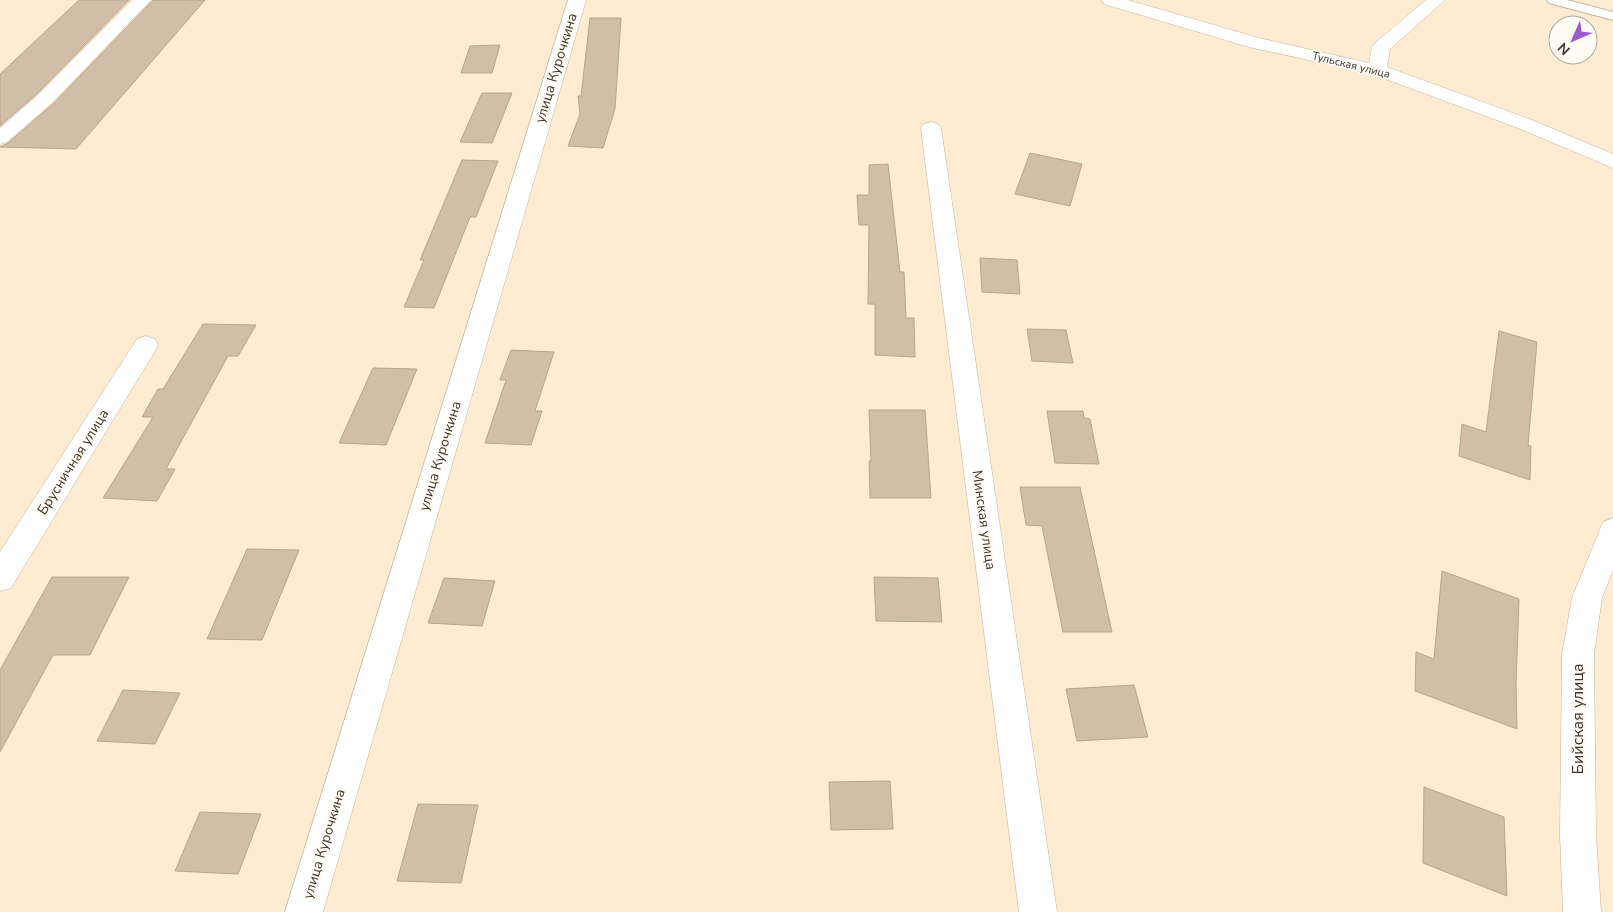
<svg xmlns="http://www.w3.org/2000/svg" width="1613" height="912" viewBox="0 0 1613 912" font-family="'Nunito Sans',sans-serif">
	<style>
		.building { fill: #cfbfa6; stroke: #b6a68e }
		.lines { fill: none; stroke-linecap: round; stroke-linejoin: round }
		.service-casing { stroke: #c5b49c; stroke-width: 2 }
		.minor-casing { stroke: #c5b49c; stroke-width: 1 }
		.service { fill: #fff; fill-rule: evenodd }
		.minor { fill: #fff; fill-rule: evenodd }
		.labels { text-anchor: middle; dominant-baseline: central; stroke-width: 4; stroke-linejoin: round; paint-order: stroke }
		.far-street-label { font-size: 11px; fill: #3c352b; stroke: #fefbf5 }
		.street-label { font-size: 14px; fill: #3c352b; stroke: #fefbf5 }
		.near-street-label { font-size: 16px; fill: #3c352b; stroke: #fefbf5 }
	</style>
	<rect width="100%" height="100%" fill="#fdebd2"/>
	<!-- building -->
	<g class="building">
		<path d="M79 0H129L38 93 0 126V74Z"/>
		<path d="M153 0H205L76 149 0 147 8 143 54 103Z"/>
		<path d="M590 18H621L615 109 603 148 568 146 580 114 578 96H581Z"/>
		<path d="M500 45 492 73H461L470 46Z"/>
		<path d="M482 93H512L492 143 460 142Z"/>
		<path d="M1030 153 1082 164 1070 206 1015 194Z"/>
		<path d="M462 160 498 161 476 217H470L434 308 404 307 424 260H420Z"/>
		<path d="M888 164 900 272H904L906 318H914L915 357 875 355V304H868L869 225H859L857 195H869V165Z"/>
		<path d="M980 258 1017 260 1020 294 982 292Z"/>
		<path d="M203 324 256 325 238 356H228L166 469H175L157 501 103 498 153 417H142L158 389H163Z"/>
		<path d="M1027 329 1066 330 1073 363 1032 361Z"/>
		<path d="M1499 331 1537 342 1528 445 1531 446 1530 480 1459 456 1462 424 1486 432Z"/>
		<path d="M511 350 554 352 535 411H542L531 445 485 443 506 380H500Z"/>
		<path d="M373 368 417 369 386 445 339 443Z"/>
		<path d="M869 410H925L931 498H870L869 461H871Z"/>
		<path d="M1047 411H1083L1084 418 1090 419 1099 464 1055 463Z"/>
		<path d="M1020 487H1080L1112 632H1063L1042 526 1026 525Z"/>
		<path d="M247 549 299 550 262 640 207 639Z"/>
		<path d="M1442 571 1519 599 1516 684 1517 729 1415 691 1416 652 1434 659Z"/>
		<path d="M52 577H129L90 655H53L0 752V670Z"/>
		<path d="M874 577 938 578 942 622 876 621Z"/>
		<path d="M444 578 495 581 482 626 428 623Z"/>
		<path d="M1134 685 1148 737 1077 741 1066 689Z"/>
		<path d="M123 690 180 693 155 744 97 741Z"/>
		<path d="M890 781 893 829 831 830 829 782Z"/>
		<path d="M1424 787 1504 817 1507 896 1423 863Z"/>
		<path d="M418 804 478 805 461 883 397 881Z"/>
		<path d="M200 812 261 814 238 874 175 871Z"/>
	</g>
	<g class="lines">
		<defs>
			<path id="service" d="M1547 0H1567L1613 12V20L1549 3Z"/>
			<g id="minor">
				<path d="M132 0H151L53 102 7 142 0 144V128L39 94Z"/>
				<path d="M568 0H586L323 912H285Z"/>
				<path d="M1101 0H1128L1259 38 1369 63 1372 47 1375 43 1426 0H1445L1390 49 1387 67 1532 120 1613 154V168L1518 128 1372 74 1249 47 1104 4Z"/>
				<path d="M931 122 938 124 941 128 1057 912H1019L921 128 924 124Z"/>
				<path d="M146 336 155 339 158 345 155 351 11 588 0 591V552L137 339Z"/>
				<path d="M1613 518V570L1602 598 1594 654 1596 835 1601 912H1563L1560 835 1562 654 1572 598 1603 522Z"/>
			</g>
		</defs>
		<!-- service casing -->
		<use href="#service" class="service-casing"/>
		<!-- minor casing -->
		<use href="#minor" class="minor-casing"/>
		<!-- service -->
		<use href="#service" class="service"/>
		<!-- minor -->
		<use href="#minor" class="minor"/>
	</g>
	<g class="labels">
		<!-- far-street labels -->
		<g class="far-street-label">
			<text transform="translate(1351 65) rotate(14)">Тульская улица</text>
		</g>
		<!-- street labels -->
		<g class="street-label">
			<text transform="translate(556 68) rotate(-73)">улица Курочкина</text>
			<text transform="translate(440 456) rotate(-73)">улица Курочкина</text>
			<text transform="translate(73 462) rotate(-58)">Брусничная улица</text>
			<text transform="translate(984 520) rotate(82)">Минская улица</text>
			<text transform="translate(324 844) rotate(-73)">улица Курочкина</text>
		</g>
		<!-- near-street labels -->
		<g class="near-street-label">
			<text transform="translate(1578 719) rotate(-90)">Бийская улица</text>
		</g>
	</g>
	<!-- north arrow -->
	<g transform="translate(1573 40) rotate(225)"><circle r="24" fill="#fefbf5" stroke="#b0aca4"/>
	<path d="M0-4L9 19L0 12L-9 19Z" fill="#9d59ce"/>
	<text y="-8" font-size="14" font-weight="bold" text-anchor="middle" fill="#3c352b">N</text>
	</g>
</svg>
